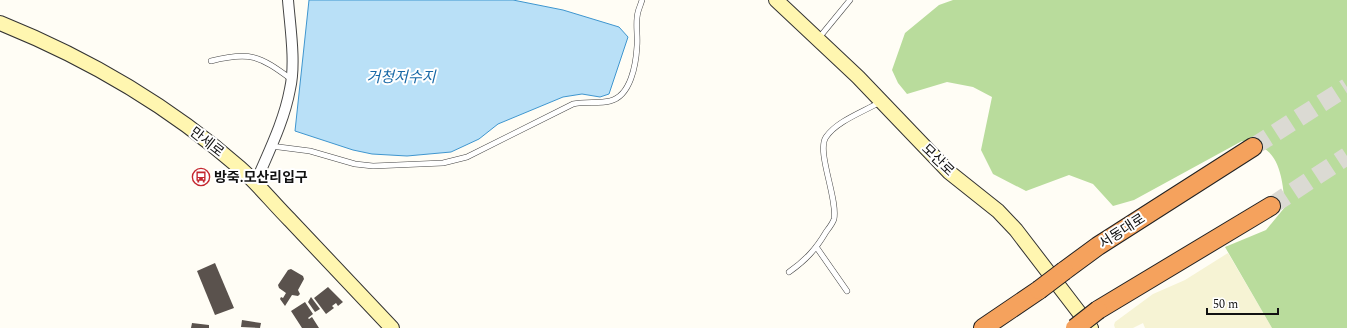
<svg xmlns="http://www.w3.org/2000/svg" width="1347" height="328" viewBox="0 0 1347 328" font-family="Spectral,'Noto Sans KR',serif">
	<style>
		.farmland { fill: #f6f3d4 }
		.forest { fill: #b9dc9c }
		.water { fill: #b9e0f7; stroke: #3f96cf }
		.building { fill: #5a524d }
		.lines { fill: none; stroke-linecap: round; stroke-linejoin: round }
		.highway-tunnel { stroke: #dbdad3; stroke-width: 18; stroke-dasharray: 18 9; stroke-linecap: butt }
		.lane-casing { stroke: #444; stroke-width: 6 }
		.street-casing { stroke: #444; stroke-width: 12 }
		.secondary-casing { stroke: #333; stroke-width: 16 }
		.highway-casing { stroke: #222; stroke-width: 20 }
		.lane { stroke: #fff; stroke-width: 5 }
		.street { stroke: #fff; stroke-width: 10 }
		.secondary { stroke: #fff6b0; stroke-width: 14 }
		.highway { stroke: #f5a25d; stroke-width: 18 }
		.highway-bridge-casing { stroke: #222; stroke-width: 20; stroke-linecap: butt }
		.highway-bridge { stroke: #f5a25d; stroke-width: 18 }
		.labels { text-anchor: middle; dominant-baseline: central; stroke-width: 4; stroke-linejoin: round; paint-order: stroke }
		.street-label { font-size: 14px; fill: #111; stroke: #fff }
		.poi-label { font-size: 14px; font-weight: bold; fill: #111; stroke: #fff; text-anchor: start }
		.water-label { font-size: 15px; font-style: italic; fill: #1768a6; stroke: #fff }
	</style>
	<rect width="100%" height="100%" fill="#fffdf5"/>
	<!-- farmland -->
	<path class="farmland" d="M1228 253 1272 328H1145L1143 323 1133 328H1115L1114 325 1115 322 1153 294 1185 280Z"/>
	<!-- forest -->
	<path class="forest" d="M953 0H1347V328H1272L1225 247 1266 230 1285 207C1283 187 1282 156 1260 146 1254 144 1248 143 1242 141L1134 200 1113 206 1093 184 1069 175 1026 191 993 174 981 150 992 97 973 87 947 82 907 94 898 83 892 70 905 33 939 5Z"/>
	<!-- water -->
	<path class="water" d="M309 0H513L563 10 619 27 628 37 609 94 600 97 582 94 563 97 498 124 479 139 451 152 407 156 372 154 353 150 295 131Z"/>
	<!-- building -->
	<g class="building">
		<path d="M215 263 234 308 215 315 197 271Z"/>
		<path d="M291 269 303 276 304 279 298 290 300 294 298 296 292 295 285 306 280 299 281 297 283 298 286 293 279 288 278 285 288 270Z"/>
		<path d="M328 287 343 302 338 306 336 303 332 306 334 308 326 314 314 298Z"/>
		<path d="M311 297 320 309 315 312 308 302Z"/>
		<path d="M305 302 313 314 308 318 309 319 312 317 319 328H302L291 311Z"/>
		<path d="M242 320 261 323 260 328 241 327Z"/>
		<path d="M192 323 209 325V328H191Z"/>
	</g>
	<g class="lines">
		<!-- highway-tunnel -->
		<g class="highway-tunnel">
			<path d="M1253 147 1347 87"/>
			<path d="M1271 206 1347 156"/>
		</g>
		<defs>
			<g id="lane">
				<path d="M818 39 850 0"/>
				<path d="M211 61C250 51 260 56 291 79"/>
				<path d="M271 146 310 151 355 164 373 166 443 163 467 157 573 104C585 101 599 104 610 101 631 96 636 64 637 46 638 34 635 23 638 12 639 8 641 4 642 0"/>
				<path d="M817 248 847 291"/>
				<path d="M789 272C806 260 816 249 826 232 829 228 833 223 834 219 838 199 816 151 826 137 837 121 863 112 880 102"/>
			</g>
			<path id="street" d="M255 184C268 153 284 122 290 89 296 63 290 26 288 0"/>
			<g id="secondary">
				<path d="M776 0 858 77 949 172 998 211 1016 230 1091 328"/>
				<path d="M0 23C87 58 169 106 240 168 258 184 273 203 290 220 324 256 358 292 392 328"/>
			</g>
			<g id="highway">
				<path d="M1064 271 1098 246 1253 147"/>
				<path d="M1098 310 1271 206"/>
				<path d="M983 328 1039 290"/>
			</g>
		</defs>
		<!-- lane casing -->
		<use href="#lane" class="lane-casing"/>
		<!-- street casing -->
		<use href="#street" class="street-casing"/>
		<!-- secondary casing -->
		<use href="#secondary" class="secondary-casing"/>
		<!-- highway casing -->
		<use href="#highway" class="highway-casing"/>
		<!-- lane -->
		<use href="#lane" class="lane"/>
		<!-- street -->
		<use href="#street" class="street"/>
		<!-- secondary -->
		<use href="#secondary" class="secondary"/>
		<!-- highway -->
		<use href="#highway" class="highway"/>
		<defs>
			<g id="highway-bridge">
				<path d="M1039 290 1064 271"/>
				<path d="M1075 328 1098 310"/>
			</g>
		</defs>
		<!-- highway-bridge casing -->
		<use href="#highway-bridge" class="highway-bridge-casing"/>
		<!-- highway-bridge -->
		<use href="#highway-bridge" class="highway-bridge"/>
	</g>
	<!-- icons -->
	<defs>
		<symbol id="bus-ring" viewBox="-11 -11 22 22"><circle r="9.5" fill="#fff" stroke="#c4262e" stroke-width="1.5"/><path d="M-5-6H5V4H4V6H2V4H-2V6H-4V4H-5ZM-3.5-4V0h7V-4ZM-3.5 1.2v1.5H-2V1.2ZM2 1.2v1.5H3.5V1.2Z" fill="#c4262e"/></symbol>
	</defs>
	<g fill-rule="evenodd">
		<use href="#bus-ring" x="191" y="167" width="20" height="20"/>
	</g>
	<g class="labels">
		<!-- street labels -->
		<g class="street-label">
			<text transform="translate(207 142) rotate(38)">만세로</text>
			<text transform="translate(938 160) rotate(44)">모산로</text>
			<text transform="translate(1122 231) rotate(-33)">서동대로</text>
		</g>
		<!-- poi labels -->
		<g class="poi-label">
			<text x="214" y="177">방죽.모산리입구</text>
		</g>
		<!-- water labels -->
		<g class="water-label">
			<text x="401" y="77">거청저수지</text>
		</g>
	</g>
	<!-- scale -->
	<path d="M1207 308v6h71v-6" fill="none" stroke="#111111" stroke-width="2"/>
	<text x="1213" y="308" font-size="12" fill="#111111" stroke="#ffffff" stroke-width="3" paint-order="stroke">50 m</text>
</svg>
